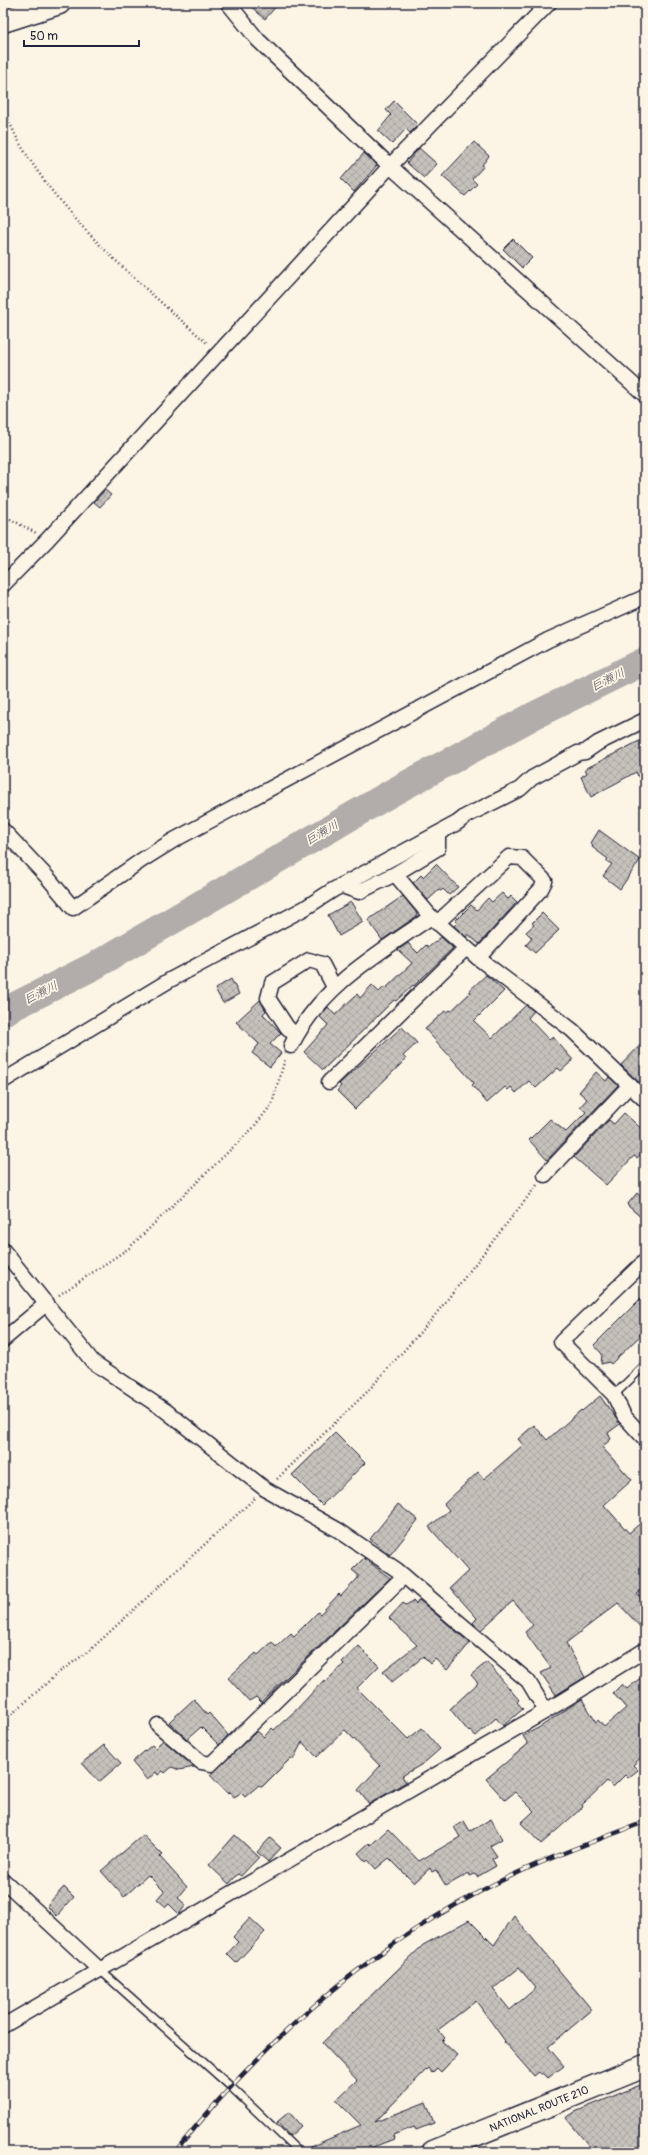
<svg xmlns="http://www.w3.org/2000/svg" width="648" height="2155" viewBox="0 0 648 2155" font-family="Pangolin,'Klee One',sans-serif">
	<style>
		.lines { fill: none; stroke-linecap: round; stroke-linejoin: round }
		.river { stroke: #b2adab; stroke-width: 28 }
		.building { fill: url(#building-cross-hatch); stroke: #22223b; fill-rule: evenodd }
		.service-casing { stroke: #22223b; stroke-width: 10 }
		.minor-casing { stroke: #22223b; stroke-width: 17 }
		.primary-casing { stroke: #22223b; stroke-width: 25 }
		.trunk-casing { stroke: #22223b; stroke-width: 25 }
		.path { stroke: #22223b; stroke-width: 2.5; stroke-dasharray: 1 3; stroke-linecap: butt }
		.service { stroke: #fcf5e5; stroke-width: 7 }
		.minor { stroke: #fcf5e5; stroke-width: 14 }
		.primary { stroke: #fcf5e5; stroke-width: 22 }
		.trunk { stroke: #fcf5e5; stroke-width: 22 }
		.rail-casing { stroke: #22223b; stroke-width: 4.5 }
		.rail { stroke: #fcf5e5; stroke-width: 3; stroke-dasharray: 9; stroke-linecap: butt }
		.labels { text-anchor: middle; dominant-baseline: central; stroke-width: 3.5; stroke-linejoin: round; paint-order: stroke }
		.street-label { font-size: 11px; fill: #22223b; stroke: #fcf5e5 }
		.water-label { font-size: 12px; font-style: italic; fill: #545362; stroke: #fcf5e5 }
	</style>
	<defs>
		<pattern id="building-cross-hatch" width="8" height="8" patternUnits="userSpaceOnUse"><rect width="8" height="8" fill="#c6c1bb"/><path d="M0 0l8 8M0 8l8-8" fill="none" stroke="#aaa6a2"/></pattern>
	</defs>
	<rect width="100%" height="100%" fill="#fcf5e5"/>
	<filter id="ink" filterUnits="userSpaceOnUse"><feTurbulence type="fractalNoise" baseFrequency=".025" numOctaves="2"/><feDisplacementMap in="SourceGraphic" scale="8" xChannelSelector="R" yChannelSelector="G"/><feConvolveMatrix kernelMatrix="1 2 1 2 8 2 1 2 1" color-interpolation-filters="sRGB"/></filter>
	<g filter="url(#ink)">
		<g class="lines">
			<!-- river -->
			<path class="river" d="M3 1012 96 965 393 792 535 715 645 661"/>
		</g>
		<!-- building -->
		<g class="building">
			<path d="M247 3H279L265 19Z"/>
			<path d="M394 101 418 125 410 133 406 129 392 144 378 131 391 115 386 110Z"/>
			<path d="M474 142 489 156 482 165 484 166 472 179 477 184 465 196 442 176Z"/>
			<path d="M419 148 437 164 424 178 407 163Z"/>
			<path d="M364 153 377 165 354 192 341 179Z"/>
			<path d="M513 239 532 258 522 268 503 249Z"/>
			<path d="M105 490 111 495 100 507 94 502Z"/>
			<path d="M645 738V791L636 772 591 797 581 777 587 773 585 769Z"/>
			<path d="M599 830 640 860 620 889 603 876 612 864 606 861 608 859 592 847 593 845 591 843Z"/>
			<path d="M436 864 458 887 449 895 443 889 441 891 439 890 428 900 413 883 421 875 423 877Z"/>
			<path d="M502 893 508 899 511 896 517 902 479 944 468 934 466 937 454 926 457 923 455 921 471 905 477 910 488 898 492 902Z"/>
			<path d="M403 896 416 912 417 916 382 940 368 920Z"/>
			<path d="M351 902 363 922 339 936 328 915Z"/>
			<path d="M542 913 559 930 535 953 526 945 532 938 526 932 534 925 532 923Z"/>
			<path d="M441 937 453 948 414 986 413 985 396 1001 394 1000 323 1070 304 1052 328 1025 320 1017 328 1007 335 1015 357 994 360 998 372 985 379 992 384 987 385 989 412 963 398 950 408 943 418 953 426 945 429 947Z"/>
			<path d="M486 975 504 991 474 1021 492 1038 526 1005 534 1011 528 1018 549 1040 553 1037 573 1060 561 1071 558 1068 536 1088 529 1081 516 1093 511 1087 508 1090 505 1087 487 1103 472 1085 474 1083 425 1029 445 1011 447 1012 450 1010 451 1011 471 992 469 991Z"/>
			<path d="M231 979 239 994 223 1003 215 989Z"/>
			<path d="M260 1000 266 1011 263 1014 281 1033 270 1044 281 1053 270 1067 252 1053 259 1044 236 1022Z"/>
			<path d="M402 1027 417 1043 403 1056 406 1059 355 1109 337 1091 341 1086 339 1084Z"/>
			<path d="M645 1040V1088L621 1065Z"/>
			<path d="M596 1072 606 1081 609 1077 618 1085 547 1160 529 1140 550 1119 566 1132 586 1112 580 1107 587 1099 579 1092Z"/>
			<path d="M624 1113 645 1132V1149L637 1158 634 1156 606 1185 574 1157 609 1120 614 1124Z"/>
			<path d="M637 1193 645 1201V1221L627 1205Z"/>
			<path d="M645 1294V1331L611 1364 609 1362 601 1364 602 1354 594 1345Z"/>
			<path d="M600 1396 620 1424 608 1433 611 1439 602 1447 632 1480 604 1505 629 1533 645 1519V1588L637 1594 645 1603V1632L618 1603 566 1643 585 1677 556 1695 541 1673 551 1668 525 1632 533 1625 513 1601 481 1630 473 1623 477 1618 450 1588 468 1571 429 1527 449 1510 444 1504 478 1472 484 1479 523 1445 518 1439 534 1425 547 1440 581 1410 582 1411Z"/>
			<path d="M335 1433 365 1463 322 1505 292 1475Z"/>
			<path d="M398 1504 418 1520 390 1555 370 1539Z"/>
			<path d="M364 1558 390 1578 261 1702 256 1697 249 1701 228 1678 256 1653 258 1655 272 1642 276 1647 291 1633 294 1636 318 1612 320 1614 339 1594 341 1596 358 1578V1575L352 1570Z"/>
			<path d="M419 1600 470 1643 447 1670 435 1659 430 1664 423 1657 392 1682 383 1671 417 1645 389 1618 403 1603 406 1605 413 1601 416 1604Z"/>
			<path d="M359 1646 379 1666 357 1688 408 1739 422 1728 440 1749 424 1763 402 1776 406 1782 369 1804 358 1790 380 1766 345 1730 317 1757 302 1742 293 1760 291 1758 262 1787 259 1785 245 1797 241 1793 234 1797 230 1792 228 1794 210 1775 257 1731 264 1737 272 1728 274 1730 296 1710 324 1680 325 1682 344 1664 342 1662Z"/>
			<path d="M487 1662 519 1700 517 1702 523 1709 503 1726 496 1718 476 1736 470 1731 469 1732 450 1709 478 1683 471 1675Z"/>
			<path d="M645 1674V1754L633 1765 638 1770 628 1778 625 1775 613 1787 607 1781 582 1805 583 1807 541 1844 521 1823 534 1811 515 1792 505 1800 486 1779 528 1744 523 1736 540 1727 582 1699 596 1722 598 1720 604 1727 626 1708 613 1693 622 1684 627 1689Z"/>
			<path d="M194 1699 207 1715 209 1713 228 1735 219 1745 201 1727 187 1739 169 1722Z"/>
			<path d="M163 1740 194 1767 179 1770 172 1767 165 1773 163 1771 158 1775 156 1772 147 1780 132 1762 152 1745 155 1748Z"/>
			<path d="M104 1745 121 1763 99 1782 82 1763Z"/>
			<path d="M491 1819 502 1839 490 1846 497 1856 492 1859 496 1866 477 1877 475 1874 470 1876 469 1873 446 1886 436 1870 432 1872 430 1868 414 1883 389 1858 376 1869 368 1860 366 1862 358 1853 369 1843 371 1845 388 1829 419 1861 460 1837 454 1827 464 1821 470 1831Z"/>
			<path d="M143 1835 163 1855 160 1857 187 1887 178 1898 186 1905 179 1914 169 1904 166 1907 157 1899 164 1891 148 1875 124 1897 101 1871Z"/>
			<path d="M235 1835 259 1857 241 1876 238 1874 229 1884 209 1865Z"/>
			<path d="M270 1838 281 1848 268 1862 257 1852Z"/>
			<path d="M64 1887 74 1897 57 1916 48 1907V1904Z"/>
			<path d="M514 1916 592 2010 548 2047 564 2066 548 2078 543 2073 542 2075 539 2072 534 2076 504 2042 505 2041 476 2001 438 2030 445 2038 442 2041 457 2055 441 2072 437 2068 432 2073 428 2068 375 2122 426 2102 434 2123 416 2130 414 2127 393 2135 394 2139 360 2152H304L303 2150 361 2125 336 2100 357 2080 322 2043 423 1945 469 1920 494 1945ZM519 1968 536 1988 510 2010 493 1989Z"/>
			<path d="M250 1918 265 1932 236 1963 227 1954 238 1942 233 1937Z"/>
			<path d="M645 2083V2152H594L566 2118 575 2112Z"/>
			<path d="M289 2112 301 2126 290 2136 277 2122Z"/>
		</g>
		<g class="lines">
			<defs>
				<g id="service">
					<path d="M614 1395 645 1365"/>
					<path d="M100 1970 230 2086 299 2152"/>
				</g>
				<g id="minor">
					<path d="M228 3 258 40 390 166 645 395"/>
					<path d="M3 585 48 539 390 166 549 3"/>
					<path d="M3 830 49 879 73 908 142 860 174 840 548 640 645 597"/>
					<path d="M395 874 438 848V834"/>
					<path d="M342 886 359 892 395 874 431 917 478 958 572 1030 645 1100"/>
					<path d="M437 923 509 857 522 858 545 881 541 889 478 958"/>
					<path d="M296 1036 287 1027 268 998 272 983 309 960 322 964 334 987"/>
					<path d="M291 1046C321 985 378 954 431 917"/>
					<path d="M3 1081 170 980 305 908 333 890 457 823 466 816 520 789 532 778 578 753 585 752 598 743 645 720"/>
					<path d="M329 1082 466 948"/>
					<path d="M545 1175 630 1085"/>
					<path d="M3 1250 93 1362 166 1411 265 1489 338 1530 397 1570 528 1681 546 1711"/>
					<path d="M645 1261 561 1342 614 1395 624 1416 645 1439"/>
					<path d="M3 1340 47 1303"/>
					<path d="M158 1725 201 1762 211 1764 404 1576"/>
					<path d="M3 1880 100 1970"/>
					<path d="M3 2026 546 1711 645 1650"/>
				</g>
				<path id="primary" d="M3 21 59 3"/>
				<path id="trunk" d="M433 2152 645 2066"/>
			</defs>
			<!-- service casing -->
			<use href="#service" class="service-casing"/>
			<!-- minor casing -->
			<use href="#minor" class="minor-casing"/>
			<!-- primary casing -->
			<use href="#primary" class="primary-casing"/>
			<!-- trunk casing -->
			<use href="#trunk" class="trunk-casing"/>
			<!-- path -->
			<g class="path">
				<path d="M3 108C10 123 16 138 25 152 71 227 143 286 208 344"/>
				<path d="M3 515 36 533"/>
				<path d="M59 1295 129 1248 253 1128 272 1104 285 1059"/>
				<path d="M277 1479 367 1392 432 1319 537 1185"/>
				<path d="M3 1722 58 1673 89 1651 255 1498"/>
			</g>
			<!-- service -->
			<use href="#service" class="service"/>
			<!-- minor -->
			<use href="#minor" class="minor"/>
			<!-- primary -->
			<use href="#primary" class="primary"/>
			<!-- trunk -->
			<use href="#trunk" class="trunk"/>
			<defs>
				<path id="rail" d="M175 2152C259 2047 361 1954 481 1891 533 1863 589 1843 645 1822"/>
			</defs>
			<!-- rail casing -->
			<use href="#rail" class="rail-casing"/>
			<!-- rail -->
			<use href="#rail" class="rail"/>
		</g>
	</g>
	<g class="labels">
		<!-- street labels -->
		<g class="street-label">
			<text transform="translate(539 2109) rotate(-22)">NATIONAL ROUTE 210</text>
		</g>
		<!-- water labels -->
		<g class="water-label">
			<text transform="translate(608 680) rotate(-27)">巨瀬川</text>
			<text transform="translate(322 833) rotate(-30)">巨瀬川</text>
			<text transform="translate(41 993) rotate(-27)">巨瀬川</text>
		</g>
	</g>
	<!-- margin -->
	<rect width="648" height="2155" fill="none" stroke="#fcf5e5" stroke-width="16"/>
	<rect x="8" y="8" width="632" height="2139" fill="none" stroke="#22223b" stroke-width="1.5" filter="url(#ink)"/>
	<!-- scale -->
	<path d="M24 40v6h115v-6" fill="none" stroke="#22223b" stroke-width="2"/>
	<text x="30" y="40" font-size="12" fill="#22223b" stroke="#fcf5e5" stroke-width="3" paint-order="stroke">50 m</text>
</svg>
